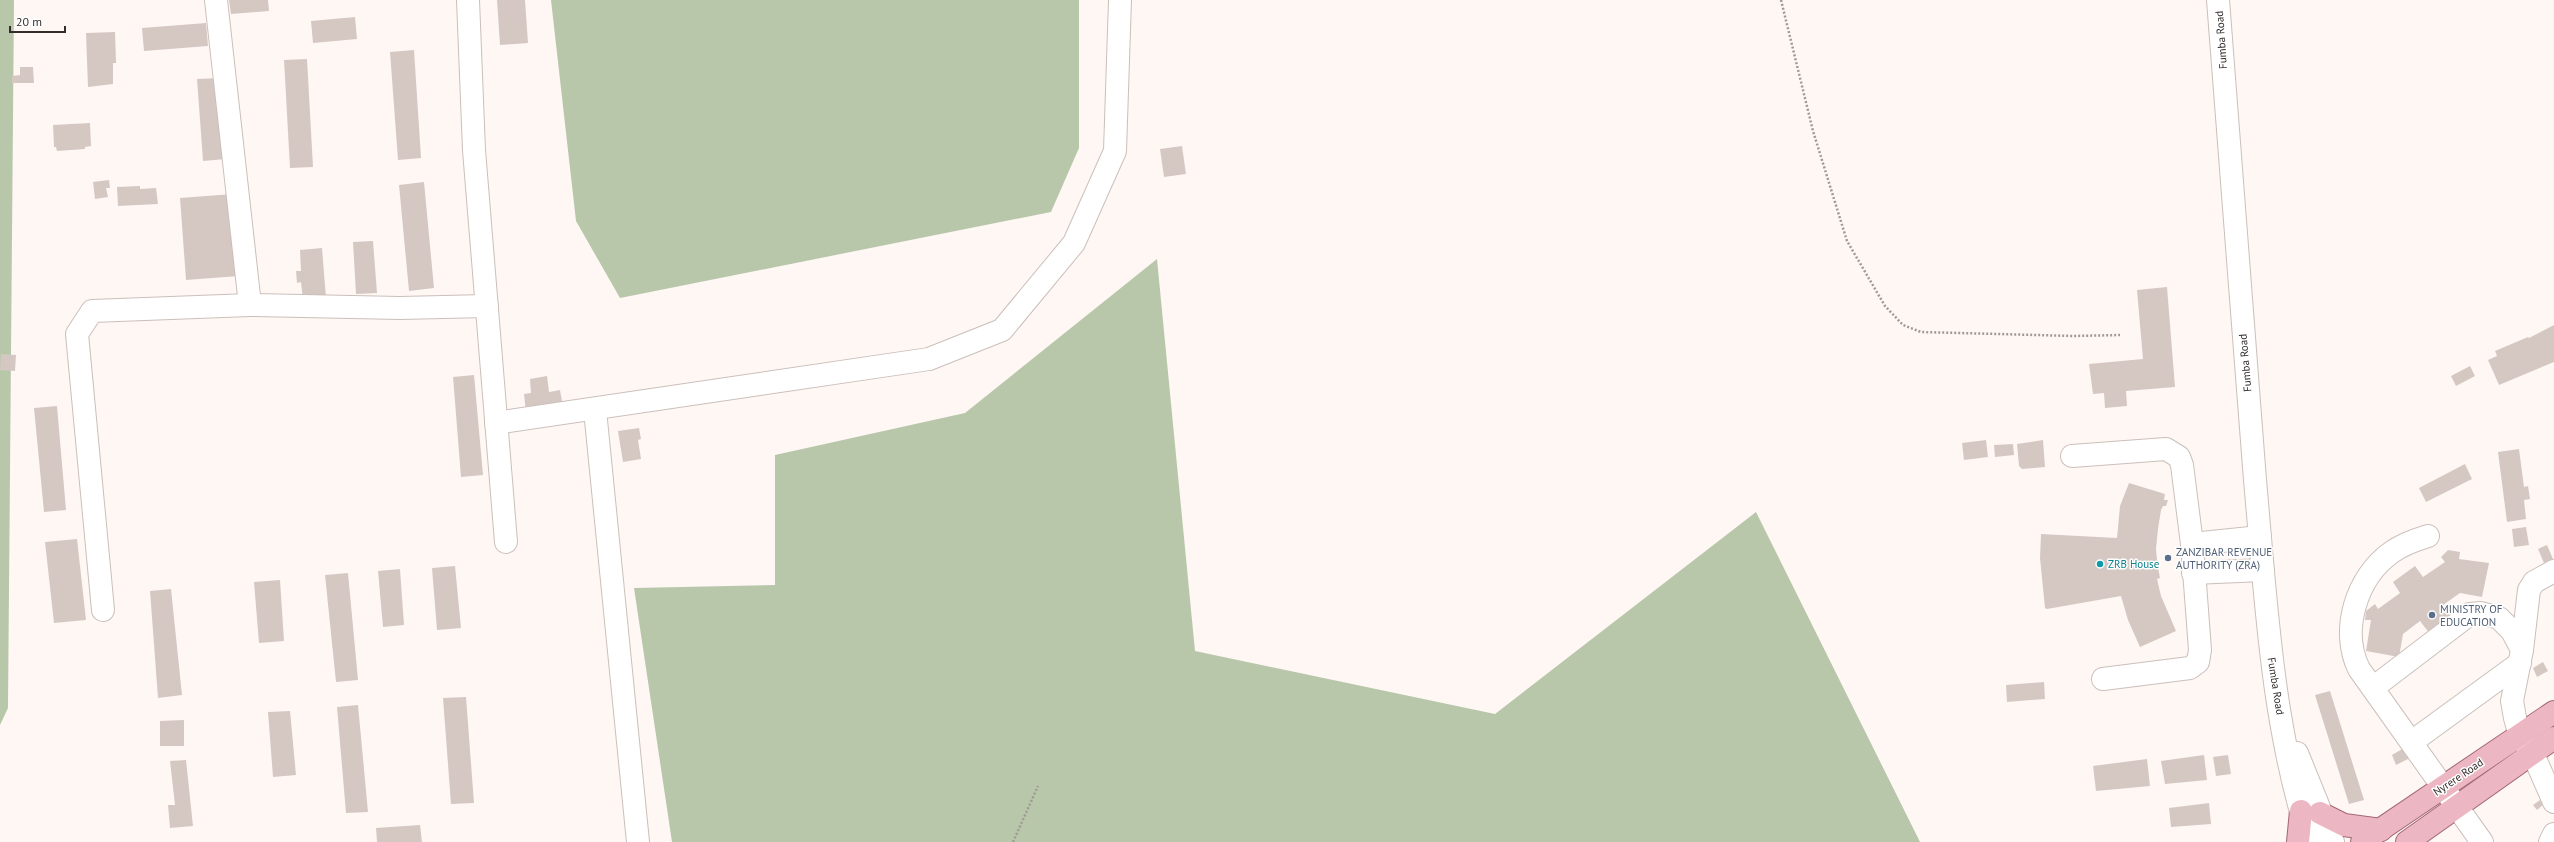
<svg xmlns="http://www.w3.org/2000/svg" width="2554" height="842" viewBox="0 0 2554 842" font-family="'PT Sans',sans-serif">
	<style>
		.forest { fill: #b8c7aa }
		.building { fill: #d5c8c3 }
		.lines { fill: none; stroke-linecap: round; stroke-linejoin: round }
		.minor-casing { stroke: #cbbfba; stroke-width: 24 }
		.major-casing { stroke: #a36874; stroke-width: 24 }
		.path { stroke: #a09997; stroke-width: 2.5; stroke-dasharray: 2 2; stroke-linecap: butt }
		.minor { stroke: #fff; stroke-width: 22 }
		.major { stroke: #ecb7c3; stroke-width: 22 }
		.service-dot { fill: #5c6f8a; stroke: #fff; stroke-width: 1.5 }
		.culture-dot { fill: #0f9aa8; stroke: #fff; stroke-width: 1.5 }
		.labels { text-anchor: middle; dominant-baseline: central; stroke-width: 3; stroke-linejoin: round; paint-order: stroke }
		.street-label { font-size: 11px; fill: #322d2b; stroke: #fff }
		.service-label { font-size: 11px; fill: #4e5e75; stroke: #fff; text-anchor: start }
		.culture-label { font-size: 11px; fill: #0d838f; stroke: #fff; text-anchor: start }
	</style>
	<rect width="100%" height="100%" fill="#fff7f4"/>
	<!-- forest -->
	<g class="forest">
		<path d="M0 0H14L8 708 0 725Z"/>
		<path d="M551 0H1079V148L1051 212 620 298 576 221Z"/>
		<path d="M1157 259 1195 651 1495 714 1756 512 1920 842H672L634 588 775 585V455L965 413Z"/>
	</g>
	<!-- building -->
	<g class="building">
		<path d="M229 0H268L269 11 231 14Z"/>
		<path d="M497 0H525L528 43 500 45Z"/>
		<path d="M355 17 357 39 313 43 311 21Z"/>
		<path d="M206 23 208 46 144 51 142 28Z"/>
		<path d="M115 32 116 63H113V84L88 87 86 33Z"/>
		<path d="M414 50 421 158 398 160 390 52Z"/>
		<path d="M307 59 313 167 290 168 284 60Z"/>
		<path d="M20 67H33L34 83H12V76L20 75Z"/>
		<path d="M220 78 226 159 203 161 197 79Z"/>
		<path d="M90 123 91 146 85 147V149L57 151 56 147H54L53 125Z"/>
		<path d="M1182 146 1186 174 1164 177 1160 149Z"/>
		<path d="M109 180 110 188H106L108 197 95 199 93 182Z"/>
		<path d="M424 182 434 288 409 291 399 185Z"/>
		<path d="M140 186V189L156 188 158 204 118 206 117 187Z"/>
		<path d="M233 194 239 276 186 280 180 198Z"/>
		<path d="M373 241 377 293 356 294 353 242Z"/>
		<path d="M322 248 326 298 303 300 301 282 297 283 296 271H301L300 250Z"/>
		<path d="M2167 287 2175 387 2126 391 2127 406 2105 408 2104 393 2093 394 2089 364 2143 359 2137 290Z"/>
		<path d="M2554 325V362L2499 385 2488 360 2497 356 2495 351 2528 337 2529 338Z"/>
		<path d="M1 354 16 355 15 371 0 370Z"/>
		<path d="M2470 366 2475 376 2456 386 2451 376Z"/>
		<path d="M474 375 483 475 461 477 453 377Z"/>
		<path d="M547 376 549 392 560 390 563 407 526 412 524 394 531 393 530 379Z"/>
		<path d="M57 406 66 510 44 512 34 408Z"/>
		<path d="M639 428 641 439 638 440 641 459 623 462 618 431Z"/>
		<path d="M1986 440 1988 457 1964 460 1962 443Z"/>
		<path d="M2043 440 2045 467 2022 469 2019 466 2017 444Z"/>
		<path d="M2013 444 2014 455 1995 457 1994 445Z"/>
		<path d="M2519 449 2524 487 2528 486 2530 499 2524 500 2526 519 2507 522 2498 452Z"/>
		<path d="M2465 464 2472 479 2426 502 2419 488Z"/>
		<path d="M2129 483 2165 494 2164 500H2168L2166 506H2163L2161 510 2158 529 2156 549 2157 560 2160 563 2158 567 2160 578 2157 579 2161 596 2176 631 2140 647 2128 620 2121 596 2047 609 2045 608 2040 558 2041 534 2117 538 2120 506Z"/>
		<path d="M2526 527 2529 545 2514 547 2512 529Z"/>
		<path d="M77 539 86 620 54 623 45 542Z"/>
		<path d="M2547 545 2553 559 2544 563 2538 549Z"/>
		<path d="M2448 550 2460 552 2459 559 2489 563 2482 597 2460 593 2443 605 2452 618 2430 634 2420 621 2403 634 2399 657 2366 651 2371 620H2365L2366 611 2375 604 2378 609 2400 593 2393 582 2415 566 2423 577 2445 562 2441 557Z"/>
		<path d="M455 566 461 628 437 630 432 568Z"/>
		<path d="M400 569 404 625 383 627 378 571Z"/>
		<path d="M348 573 358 680 336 682 325 575Z"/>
		<path d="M280 580 284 641 259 643 254 582Z"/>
		<path d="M171 589 182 695 158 698 150 591Z"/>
		<path d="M2543 662 2548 671 2537 677 2533 668Z"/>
		<path d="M2044 682 2045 699 2007 702 2006 685Z"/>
		<path d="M2330 691 2364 800 2349 804 2315 695Z"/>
		<path d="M466 697 474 803 451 804 443 698Z"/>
		<path d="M358 705 368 812 346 813 337 707Z"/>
		<path d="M290 711 296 775 273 777 268 712Z"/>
		<path d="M184 720V746H160V721Z"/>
		<path d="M2404 748 2410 758 2396 765 2392 755Z"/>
		<path d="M2204 755 2207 780 2165 784 2161 761Z"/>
		<path d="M2228 755 2231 774 2216 776 2213 757Z"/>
		<path d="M2147 759 2150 786 2096 791 2093 766Z"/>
		<path d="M186 760 193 826 170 828 168 805H175L170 761Z"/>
		<path d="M2540 800 2543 805 2537 810 2533 805Z"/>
		<path d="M2209 803 2211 824 2171 827 2169 808Z"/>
		<path d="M420 825 422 842H377L376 828Z"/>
	</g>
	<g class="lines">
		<defs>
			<g id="minor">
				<path d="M216 0 250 305"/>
				<path d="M468 0 474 150 506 542"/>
				<path d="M2218 0C2230 160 2242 320 2255 480 2266 602 2272 725 2310 842"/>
				<path d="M595 410 638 842"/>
				<path d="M496 423 929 359 1002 330 1074 243 1115 151 1120 0"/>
				<path d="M2072 456 2166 449 2179 457 2182 465 2192 544 2200 650 2198 662 2190 668 2103 679"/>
				<path d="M2428 536C2415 540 2403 544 2392 552 2356 577 2340 631 2359 669L2482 842"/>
				<path d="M2192 544 2260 537"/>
				<path d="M2193 573 2263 570"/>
				<path d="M103 610 77 334 92 311 250 305 400 308 487 306"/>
				<path d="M2522 650 2529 590 2534 582 2554 571"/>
				<path d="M2374 687 2470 614 2481 613 2499 618 2512 631 2522 650 2512 701 2515 718 2520 736 2533 754 2554 802"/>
				<path d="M2413 741 2520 663"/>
				<path d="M2297 753 2333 842"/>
				<path d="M2550 842 2554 834"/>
			</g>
			<g id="major">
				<path d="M2320 813 2344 825 2381 830"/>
				<path d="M2298 842 2301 811"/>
				<path d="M2362 842 2554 712"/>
				<path d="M2407 842 2554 738"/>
			</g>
		</defs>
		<!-- minor casing -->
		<use href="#minor" class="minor-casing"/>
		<!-- major casing -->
		<use href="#major" class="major-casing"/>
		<!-- path -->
		<g class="path">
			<path d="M1781 0 1813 131 1847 241 1885 306 1903 325 1921 332 2074 336 2120 335"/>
			<path d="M1013 842 1038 786"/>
		</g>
		<!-- minor -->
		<use href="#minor" class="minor"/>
		<!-- major -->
		<use href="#major" class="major"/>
	</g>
	<!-- markers -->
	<g class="service-dot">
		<circle cx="2168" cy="558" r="4"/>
		<circle cx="2432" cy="615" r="4"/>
	</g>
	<circle class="culture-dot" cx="2100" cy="564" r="4"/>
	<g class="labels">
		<!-- street labels -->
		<g class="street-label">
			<text transform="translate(2221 40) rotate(-94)">Fumba Road</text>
			<text transform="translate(2245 363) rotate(-95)">Fumba Road</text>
			<text transform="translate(2276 686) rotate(81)">Fumba Road</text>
			<text transform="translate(2458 777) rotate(-34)">Nyrere Road</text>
		</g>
		<!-- service labels -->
		<g class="service-label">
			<text x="2176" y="552">ZANZIBAR REVENUE<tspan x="2176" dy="13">AUTHORITY (ZRA)</tspan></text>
			<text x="2440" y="609">MINISTRY OF<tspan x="2440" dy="13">EDUCATION</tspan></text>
		</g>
		<!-- culture labels -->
		<g class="culture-label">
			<text x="2108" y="564">ZRB House</text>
		</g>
	</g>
	<!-- scale -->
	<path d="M10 26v6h55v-6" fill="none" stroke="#322d2b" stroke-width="2"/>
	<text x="16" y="26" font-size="12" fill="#322d2b" stroke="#ffffff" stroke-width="3" paint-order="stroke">20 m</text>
</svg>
